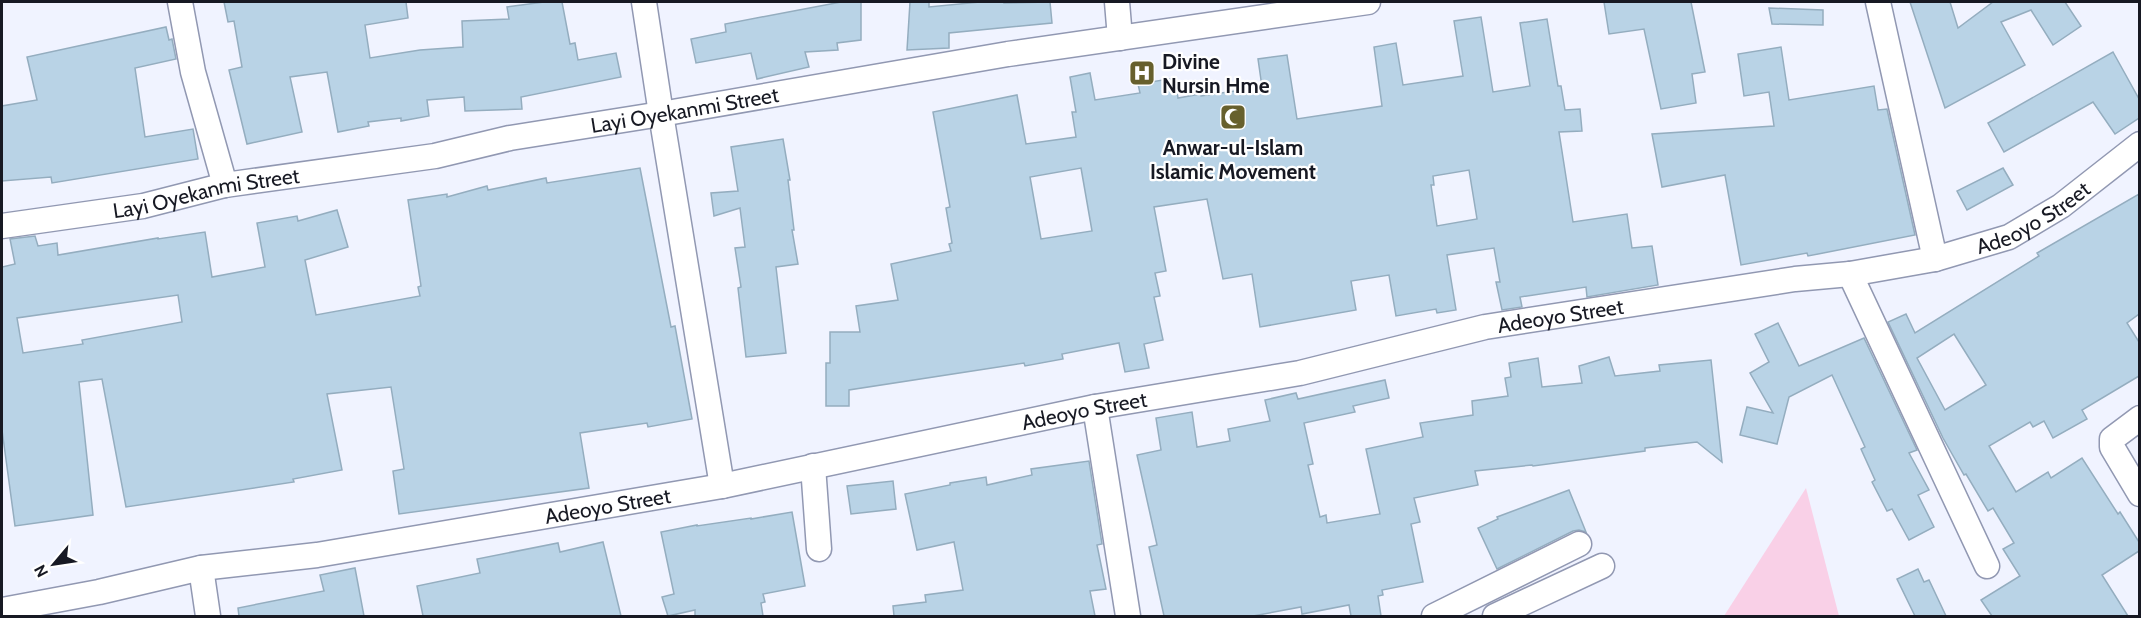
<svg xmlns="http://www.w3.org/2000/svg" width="2141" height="618" viewBox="0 0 2141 618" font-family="Cabin,sans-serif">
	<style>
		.green { fill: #f9d0e7 }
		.building { fill: #b9d3e6; stroke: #94adbf; stroke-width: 1.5; fill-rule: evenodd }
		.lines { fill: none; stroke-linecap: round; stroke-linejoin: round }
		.minor-casing { stroke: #9198b2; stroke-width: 27 }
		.minor { stroke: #fff; stroke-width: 24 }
		.labels { text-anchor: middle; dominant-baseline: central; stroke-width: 4.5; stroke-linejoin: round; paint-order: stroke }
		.poi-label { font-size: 21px; font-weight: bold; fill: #171923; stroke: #fff; text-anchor: start }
		.street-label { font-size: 21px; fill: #171923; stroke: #fff }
	</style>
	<rect width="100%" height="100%" fill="#f0f3ff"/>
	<!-- green -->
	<path class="green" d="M1806 488 1839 616H1724Z"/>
	<!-- building -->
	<g class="building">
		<path d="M224 2H406L408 18 365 25 370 58 420 50 463 47 462 21 509 19 507 7 544 2H562L570 44 575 43 578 60 616 53 621 77 521 97 522 109 465 111 464 97 427 100 429 116 401 121V118L368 122 369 126 338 132 327 72 290 77 302 132 247 144 229 70 242 67 234 21 228 22Z"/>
		<path d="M841 2H861V40L837 43 838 50 805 52 809 67 757 79 751 53 696 63 691 39 726 32 725 24Z"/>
		<path d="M910 2H929V7L980 2H1004V3L1050 2 1052 23 949 33V48L907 50Z"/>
		<path d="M1604 2H1691L1705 72 1692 74 1696 103 1661 109 1644 29 1609 34Z"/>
		<path d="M1910 2H1950L1958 28 1993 2H2065L2081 26 2053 45 2031 10 2001 22 2025 65 1945 108Z"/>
		<path d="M1769 8 1823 10V25L1772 24Z"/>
		<path d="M1481 17 1493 92 1530 86 1520 23 1547 19 1558 86H1561L1565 110 1580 109 1582 131 1559 132 1573 222 1627 214 1632 248 1652 246 1658 285 1587 297 1586 287 1520 297 1522 307 1502 310 1496 282H1500L1494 248 1447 255 1456 310 1437 313 1436 309 1396 316 1389 275 1351 281 1356 310 1260 327 1252 274 1223 279 1207 199 1154 207 1166 271 1155 273 1160 296 1154 297 1163 340 1144 344 1149 368 1125 372 1119 343 1062 354 1063 359 1025 366 1024 363 849 390V406H826V363H830V332H860L856 306 898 300 891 264 951 251 949 244 952 243 946 208 950 207 933 112 1017 95 1026 144 1076 137 1072 112H1076L1070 77 1090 73 1095 100 1140 93 1138 84 1175 78 1178 98 1200 94 1201 96 1262 87 1258 59 1287 55 1297 119 1382 106 1374 47 1396 43 1403 85 1463 76 1454 21ZM1081 168 1092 231 1041 239 1030 177ZM1469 170 1477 219 1437 226 1431 185H1434L1433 176Z"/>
		<path d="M166 27 169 40 172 39 176 59 135 68 145 137 193 129 198 159 52 183 51 177 2 181V106L37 100 27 57Z"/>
		<path d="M1781 47 1789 100 1874 86 1878 110 1887 109 1915 235 1808 256 1807 253 1741 265 1725 175 1662 187 1652 134 1774 126 1769 92 1744 96 1738 54Z"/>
		<path d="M2113 52 2139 99V118L2115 134 2093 102 2004 152 1988 123Z"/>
		<path d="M783 139 790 180H788L794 230H792L798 264 776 267 786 353 746 357 738 288 741 287 735 248 745 247 740 208 714 216 711 193 738 191 731 147Z"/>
		<path d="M640 168 671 327 675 326 692 419 648 427 647 423 580 433 589 488 399 514 393 471 404 469 391 387 327 394 342 470 293 479 294 482 126 507 102 379 79 382 93 515 15 526 2 430V267L15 264 10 239 35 236 38 246 57 243 58 255 158 238V239L205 232 212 277 265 267 257 223 297 216 298 221 337 210 348 247 305 260 316 315 420 296 418 287 421 286 408 200 447 194V197L487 186 488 190 546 178 547 183ZM178 295 182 322 82 340 83 344 23 353 17 318Z"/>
		<path d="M2003 168 2013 185 1967 210 1957 191Z"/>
		<path d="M2139 194V314L2127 323 2139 342V376L2082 410 2087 419 2053 438 2044 421 2033 427 2030 422 1989 446 2016 492 2048 472 2051 478 2082 458 2118 514 2120 512 2139 542V551L2102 575 2128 616H1992L1981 600 2020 576 2003 549 2014 543 1993 508 1988 511 1966 474 1964 475 1943 438 1888 322 1906 314 1915 333 2039 256 2037 253ZM1954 334 1986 385 1945 410 1917 358Z"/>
		<path d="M1778 323 1799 366 1864 338 1917 450 1909 453 1929 490 1918 495 1934 527 1909 540 1892 509 1887 511 1872 482 1875 480 1861 449 1865 447 1832 375 1789 397 1777 444 1740 435 1747 407 1773 413 1750 373 1769 362 1755 334Z"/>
		<path d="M1609 357 1615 376 1660 371 1659 365 1711 360 1722 462 1697 442 1645 448V451L1533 466 1532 465 1475 471 1478 485 1414 498 1420 522 1411 524 1423 582 1382 590 1383 595 1378 596 1381 616H1351L1349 605 1302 614 1301 607 1253 616H1164L1149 547 1157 545 1137 455 1161 450 1156 418 1192 412 1197 447 1230 441 1228 429 1270 421 1265 400 1296 393 1298 399 1385 380 1389 398 1353 406 1355 412 1304 423 1313 464 1308 465 1320 517 1326 515 1327 523 1380 514 1366 449 1423 437 1420 423 1473 415 1472 401 1508 396 1505 378 1511 377 1509 363 1538 358 1542 387 1582 383 1579 366Z"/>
		<path d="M1089 461 1102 544 1097 545 1106 589 1090 591 1095 616H894L893 606 926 602 925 595 963 590 954 542 917 550 905 494 950 485V483L986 477 987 485 1032 475 1031 469Z"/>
		<path d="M893 481 896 509 851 514 847 486Z"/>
		<path d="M1569 490 1586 532 1579 530 1573 531 1497 569 1478 528 1498 519 1497 517Z"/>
		<path d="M792 512 805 586 763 594 765 602 761 603 763 616H695V610L668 616 662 597 674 594 661 532 697 525V526L751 518V519Z"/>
		<path d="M603 542 621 616H423L417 586 480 573 477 559 558 543 560 552Z"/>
		<path d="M355 568 364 616H239L238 608 324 591 320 575Z"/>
		<path d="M1918 569 1924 582 1929 580 1946 616H1915L1897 579Z"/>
	</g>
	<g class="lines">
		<defs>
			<g id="minor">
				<path d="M180 2 193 72 225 185"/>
				<path d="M644 2 661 114 722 486"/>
				<path d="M1117 2 1120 38"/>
				<path d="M1878 2 1935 259"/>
				<path id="s1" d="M2 226 143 206 225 185 435 156 510 138 661 114 1008 54 1368 2"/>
				<path d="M1850 274 1987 566"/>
				<path d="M1095 407 1128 616"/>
				<path d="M2140 418 2112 439V447L2140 494"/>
				<path d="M813 466 819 549"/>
				<path d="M201 568 208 616"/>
				<path id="s2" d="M2 610 99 592 201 568 317 555 722 486 1095 407 1300 373 1485 327 1795 279 1850 274 1935 259 2009 237 2061 206 2140 144"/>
				<path d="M1434 616 1579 544"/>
				<path d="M1495 616 1602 566"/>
			</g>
		</defs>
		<!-- minor casing -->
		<use href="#minor" class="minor-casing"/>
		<!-- minor -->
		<use href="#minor" class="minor"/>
	</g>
	<!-- icons -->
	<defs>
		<symbol id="hospital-square" viewBox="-11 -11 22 22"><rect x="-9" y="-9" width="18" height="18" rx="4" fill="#67602d" stroke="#fff"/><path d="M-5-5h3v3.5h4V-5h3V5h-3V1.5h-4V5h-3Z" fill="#fff"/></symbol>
		<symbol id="mosque-square" viewBox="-11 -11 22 22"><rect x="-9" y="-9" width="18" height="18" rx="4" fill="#67602d" stroke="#fff"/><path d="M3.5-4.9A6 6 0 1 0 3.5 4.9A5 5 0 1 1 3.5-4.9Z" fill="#fff"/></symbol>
	</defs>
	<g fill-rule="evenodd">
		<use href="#hospital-square" x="1127" y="58" width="30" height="30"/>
		<use href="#mosque-square" x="1218" y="102" width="30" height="30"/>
	</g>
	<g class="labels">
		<!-- poi labels -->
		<g class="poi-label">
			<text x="1162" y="61">Divine<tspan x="1162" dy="24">Nursin Hme</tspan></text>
			<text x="1233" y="147" text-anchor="middle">Anwar-ul-Islam<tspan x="1233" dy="24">Islamic Movement</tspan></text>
		</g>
		<!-- street labels -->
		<g class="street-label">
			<text stroke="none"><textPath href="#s1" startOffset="693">Layi Oyekanmi Street</textPath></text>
			<text stroke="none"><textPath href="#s1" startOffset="207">Layi Oyekanmi Street</textPath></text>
			<text stroke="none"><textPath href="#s2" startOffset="2073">Adeoyo Street</textPath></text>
			<text stroke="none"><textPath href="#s2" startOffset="1587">Adeoyo Street</textPath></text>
			<text stroke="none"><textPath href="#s2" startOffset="1101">Adeoyo Street</textPath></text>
			<text stroke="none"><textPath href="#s2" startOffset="615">Adeoyo Street</textPath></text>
		</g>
	</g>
	<!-- border -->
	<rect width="2141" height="618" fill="none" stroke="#171923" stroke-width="6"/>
	<!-- north arrow -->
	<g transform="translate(54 564) rotate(241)" stroke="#ffffff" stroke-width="4.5" paint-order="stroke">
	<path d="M0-4.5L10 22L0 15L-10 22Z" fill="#171923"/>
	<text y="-9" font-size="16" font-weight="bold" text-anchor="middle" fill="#171923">N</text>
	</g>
</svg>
